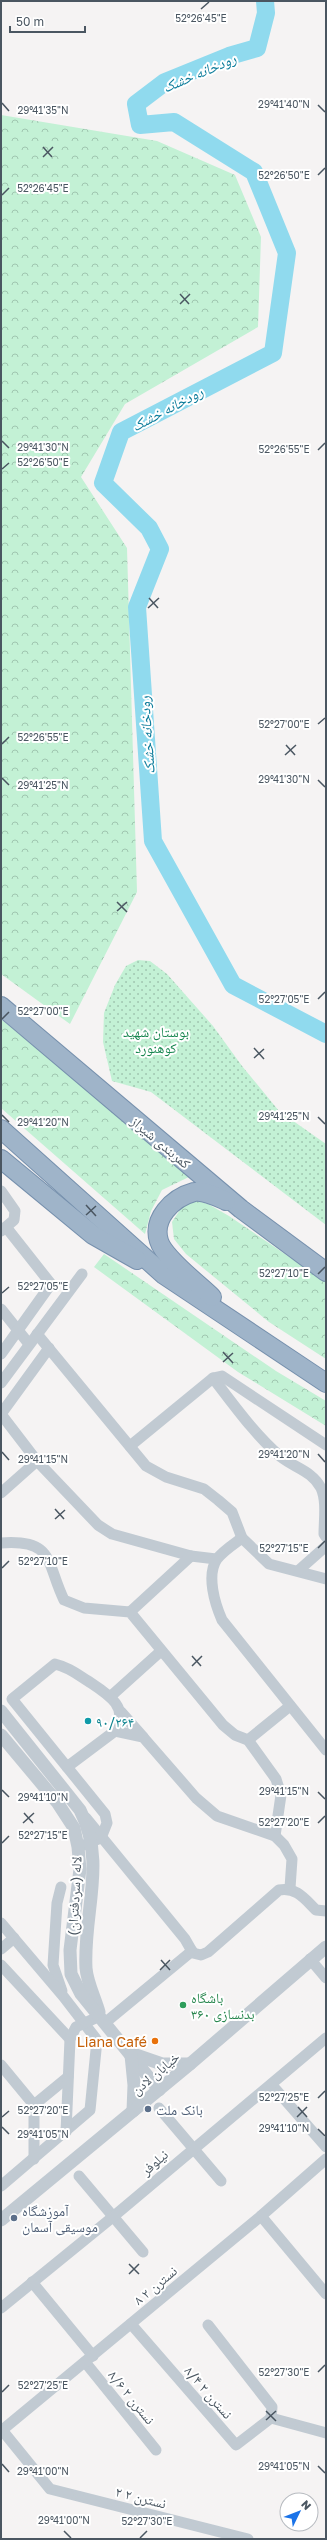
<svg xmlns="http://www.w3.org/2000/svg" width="327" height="2540" viewBox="0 0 327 2540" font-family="'Golos Text','Noto Naskh Arabic',sans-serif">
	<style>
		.green { fill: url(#green-dots) }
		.forest { fill: url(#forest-crowns) }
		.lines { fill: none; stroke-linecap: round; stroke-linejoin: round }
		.river { stroke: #90daee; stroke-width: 18 }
		.trunk-casing { stroke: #7690ad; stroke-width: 20 }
		.minor { stroke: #c1cad2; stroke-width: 11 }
		.tertiary { stroke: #c1cad2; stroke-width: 13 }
		.trunk { stroke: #9fb4c9; stroke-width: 18 }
		.ticks { fill: none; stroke: #4a5661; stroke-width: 1.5 }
		.culture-dot { fill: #0f9aa8; stroke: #fff; stroke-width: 1.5 }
		.leisure-dot { fill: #2e9e5b; stroke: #fff; stroke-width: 1.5 }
		.food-dot { fill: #e8710a; stroke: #fff; stroke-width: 1.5 }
		.service-dot { fill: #5c6f8a; stroke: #fff; stroke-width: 1.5 }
		.labels { text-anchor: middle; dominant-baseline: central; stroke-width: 4; stroke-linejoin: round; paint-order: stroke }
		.park-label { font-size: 14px; fill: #17864f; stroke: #fff }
		.street-label { font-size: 14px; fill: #4a5661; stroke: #fff }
		.culture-label { font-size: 14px; fill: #0d838f; stroke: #fff; text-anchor: start }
		.leisure-label { font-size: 14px; fill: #27864d; stroke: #fff; text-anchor: start }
		.food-label { font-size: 14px; fill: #c56008; stroke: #fff; text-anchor: end }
		.service-label { font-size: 14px; fill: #4e5e75; stroke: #fff; text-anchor: start }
		.water-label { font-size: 15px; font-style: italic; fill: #0c7c9b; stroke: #fff }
		.ticks-label { font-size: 10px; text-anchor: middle; fill: #4a5661; stroke: #fff; stroke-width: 4; stroke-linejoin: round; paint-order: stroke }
	</style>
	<defs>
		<pattern id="green-dots" width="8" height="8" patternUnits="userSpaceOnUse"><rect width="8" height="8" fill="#c3f1d5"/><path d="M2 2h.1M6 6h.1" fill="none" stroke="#a0c6b0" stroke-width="1.8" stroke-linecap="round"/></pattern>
		<pattern id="forest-crowns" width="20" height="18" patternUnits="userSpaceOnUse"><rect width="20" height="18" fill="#c3f1d5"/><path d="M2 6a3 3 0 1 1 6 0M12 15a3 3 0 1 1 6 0" fill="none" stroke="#a0c6b0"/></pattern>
	</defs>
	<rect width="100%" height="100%" fill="#f5f3f3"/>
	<!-- green -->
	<path class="green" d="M138 960 150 961 167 974 213 1026 242 1066 279 1111 326 1144V1225L151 1092 112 1081 103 1042 104 1013 115 985 126 966Z"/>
	<!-- forest -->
	<g class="forest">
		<path d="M1 115 157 141 235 175 261 237 258 327 125 404 81 477 127 548 137 892 70 1024 1 974Z"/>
		<path d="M1 1019 191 1176 162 1190 151 1211 145 1234 1 1108Z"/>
		<path d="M194 1200 208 1204 229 1216 326 1282V1359L269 1322 186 1254 174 1239 172 1222 182 1207Z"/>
		<path d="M104 1254 276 1371 326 1401V1426L238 1372 94 1267Z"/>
	</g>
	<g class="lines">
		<!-- river -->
		<path class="river" d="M265 1 266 13 257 48 229 56 165 82 136 104 140 125 174 122 254 172 287 253 273 353 121 432 103 483 149 528 160 549 137 607 153 841 233 985 326 1034"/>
		<defs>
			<g id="trunk">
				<path d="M1 1006 241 1209 326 1272"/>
				<path d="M1 1129 164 1275 326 1383"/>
				<path d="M1 1159 93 1235 137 1260"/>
				<path d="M212 1297C199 1284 164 1258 159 1241 152 1219 172 1198 194 1192 204 1190 217 1197 226 1201"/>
			</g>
		</defs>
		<!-- trunk casing -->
		<use href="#trunk" class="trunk-casing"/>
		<!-- minor -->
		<g class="minor">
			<path d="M1 1191 15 1211 14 1220 1 1231"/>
			<path d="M1 1309 29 1344"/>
			<path d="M37 1334 146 1466 166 1477 204 1489 218 1500 232 1512 242 1538 269 1564 326 1579"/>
			<path d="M1 1354 51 1284 6 1227"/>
			<path d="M213 1378C234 1405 255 1435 281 1457 295 1468 312 1471 321 1488 327 1501 324 1520 324 1534L326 1537"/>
			<path d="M1 1383 82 1274"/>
			<path d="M1 1414 37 1461 98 1525 112 1534 191 1556 216 1559"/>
			<path d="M1 1414 49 1348"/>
			<path d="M130 1446 213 1378 222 1376 326 1445"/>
			<path d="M1 1493 37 1461"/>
			<path d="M242 1538C234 1544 223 1551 217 1559 206 1575 215 1604 222 1620L326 1750"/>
			<path d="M1 1543C55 1539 46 1563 64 1600L84 1608 130 1612 223 1725 235 1735 248 1740 276 1779 281 1795 275 1836"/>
			<path d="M299 1570 326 1546"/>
			<path d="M130 1612 191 1556"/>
			<path d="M111 1696 161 1651"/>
			<path d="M121 1712 143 1737"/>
			<path d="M248 1740 290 1706"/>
			<path d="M67 1767 115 1731"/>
			<path d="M86 1818 185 1939 193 1953 201 1955 208 1952 279 1890C296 1887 304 1898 316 1910L326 1911"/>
			<path d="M84 1845 101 1838 107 1823 105 1814 12 1699 55 1664C68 1667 77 1674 88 1681 106 1693 131 1707 115 1731L143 1737 196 1798 217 1816 275 1836 284 1845 292 1859 290 1888"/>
			<path d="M61 1887 57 1903 53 1965 62 1991"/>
			<path d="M1 1923 63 1996 97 2040 90 2110 1 2186"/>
			<path d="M1 1949 14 1938"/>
			<path d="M310 1959 326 1978"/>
			<path d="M1 1965 70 2039"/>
			<path d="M106 2022 192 1951"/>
			<path d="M1 2065 34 2105V2159"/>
			<path d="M272 2085 326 2147"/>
			<path d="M34 2105 68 2077"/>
			<path d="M159 2108 221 2181"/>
			<path d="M66 2132 70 2039 76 2027 100 2016"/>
			<path d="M79 2176 143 2252"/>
			<path d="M261 2216 326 2294"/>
			<path d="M32 2282 93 2356"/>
			<path d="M1 2308 114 2216 326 2038"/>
			<path d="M131 2324 236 2445 271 2418"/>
			<path d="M208 2325 272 2407 271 2418"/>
			<path d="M85 2362 156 2450"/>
			<path d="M271 2418 326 2433"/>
			<path d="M2 2430 50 2489 248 2539"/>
			<path d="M1 2431 261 2216 326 2159"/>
		</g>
		<!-- tertiary -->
		<g class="tertiary">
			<path d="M1 1711 80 1810C107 1862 83 1913 86 1968 87 1982 95 1998 99 2012"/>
			<path d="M1 1735 57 1802 74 1828 78 1847 80 1869 70 1950 71 1974 81 1994 159 2090"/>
			<path d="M133 2054 162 2064H190"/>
			<path d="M131 2055 134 2085 133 2111"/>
			<path d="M1 2220 190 2064 326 1947"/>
		</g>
		<!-- trunk -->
		<use href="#trunk" class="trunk"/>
	</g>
	<!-- ticks -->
	<path class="ticks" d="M201 9 209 2M2 103 9 111M318 105 325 112M43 147 52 157M43 157 53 147M318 175 325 168M2 195 9 188M180 294 189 304M180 304 190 294M2 441 9 448M318 450 325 443M2 469 9 463M149 598 158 608M148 608 159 598M318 724 325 718M2 744 9 737M286 745 295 755M285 755 296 745M2 778 9 785M318 780 325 787M117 902 127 912M117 911 127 902M318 999 325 992M2 1019 9 1012M254 1048 264 1059M254 1058 264 1049M2 1115 9 1122M318 1117 325 1124M86 1205 96 1216M86 1215 96 1206M318 1274 325 1267M2 1293 9 1287M223 1352 233 1363M223 1362 233 1353M2 1452 9 1460M318 1454 325 1462M55 1509 64 1519M55 1519 65 1510M318 1548 325 1541M2 1568 9 1561M192 1656 201 1666M192 1666 202 1656M2 1790 9 1797M318 1792 325 1799M24 1813 33 1823M23 1823 34 1813M318 1823 325 1816M2 1843 9 1836M161 1960 170 1970M160 1970 170 1960M318 2098 325 2091M298 2107 307 2117M2 2117 9 2111M297 2117 307 2107M2 2127 9 2134M318 2129 325 2136M129 2264 139 2274M129 2274 139 2264M318 2372 325 2365M2 2392 9 2385M266 2411 276 2421M266 2420 276 2411M2 2464 9 2472M318 2466 325 2473M64 2531 71 2538M140 2538 147 2531"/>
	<!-- markers -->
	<circle class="culture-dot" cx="88" cy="1721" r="4"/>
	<circle class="leisure-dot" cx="183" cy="2005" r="4"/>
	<circle class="food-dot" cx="155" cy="2041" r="4"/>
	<g class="service-dot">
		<circle cx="148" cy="2109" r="4"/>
		<circle cx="14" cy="2218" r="4"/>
	</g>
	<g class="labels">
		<!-- park labels -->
		<g class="park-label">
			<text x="156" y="1031">بوستان شهید<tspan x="156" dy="16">کوهنورد</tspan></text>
		</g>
		<!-- street labels -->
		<g class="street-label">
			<text transform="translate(161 1142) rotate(40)">کمربندی شیراز</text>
			<text transform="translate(74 1896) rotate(-87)">لاله (سردفتران)</text>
			<text transform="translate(155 2073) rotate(-40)">خیابان لادن</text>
			<text transform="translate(154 2162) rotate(-41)">نیلوفر</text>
			<text transform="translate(155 2285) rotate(-40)">۸ نسترن ۲</text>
			<text transform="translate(209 2392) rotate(49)">۸/۴ نسترن ۲</text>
			<text transform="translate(132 2397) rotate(51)">۸/۶ نسترن ۲</text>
			<text transform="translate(141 2497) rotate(14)">۲ نسترن ۲</text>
		</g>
		<!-- culture labels -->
		<g class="culture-label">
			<text x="96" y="1721">۹۰/۲۶۴</text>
		</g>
		<!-- leisure labels -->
		<g class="leisure-label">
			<text x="191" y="1997">باشگاه<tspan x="191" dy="16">بدنسازی ۳۶۰</tspan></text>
		</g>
		<!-- food labels -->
		<g class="food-label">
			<text x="147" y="2041">Liana Café</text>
		</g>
		<!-- service labels -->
		<g class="service-label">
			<text x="156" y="2109">بانک ملت</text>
			<text x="22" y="2210">آموزشگاه<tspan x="22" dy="16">موسیقی آسمان</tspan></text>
		</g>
		<!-- water labels -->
		<g class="water-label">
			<text transform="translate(199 72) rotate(-23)">رودخانه خشک</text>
			<text transform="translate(167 408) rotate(-28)">رودخانه خشک</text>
			<text transform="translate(146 735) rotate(-94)">رودخانه خشک</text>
		</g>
	</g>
	<g class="ticks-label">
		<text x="201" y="22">52°26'45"E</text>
		<text x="284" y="108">29°41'40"N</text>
		<text x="43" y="114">29°41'35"N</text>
		<text x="284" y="179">52°26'50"E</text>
		<text x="43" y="192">52°26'45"E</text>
		<text x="43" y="451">29°41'30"N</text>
		<text x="284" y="453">52°26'55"E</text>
		<text x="43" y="466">52°26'50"E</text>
		<text x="284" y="728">52°27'00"E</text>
		<text x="43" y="741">52°26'55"E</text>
		<text x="284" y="783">29°41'30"N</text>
		<text x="43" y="789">29°41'25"N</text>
		<text x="284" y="1003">52°27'05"E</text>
		<text x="43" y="1015">52°27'00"E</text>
		<text x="284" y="1120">29°41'25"N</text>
		<text x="43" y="1126">29°41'20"N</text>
		<text x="284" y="1277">52°27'10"E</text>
		<text x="43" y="1290">52°27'05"E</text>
		<text x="284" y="1458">29°41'20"N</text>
		<text x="43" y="1463">29°41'15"N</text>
		<text x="284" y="1552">52°27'15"E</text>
		<text x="43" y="1565">52°27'10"E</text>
		<text x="284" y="1795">29°41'15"N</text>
		<text x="43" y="1801">29°41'10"N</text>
		<text x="284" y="1826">52°27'20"E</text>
		<text x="43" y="1839">52°27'15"E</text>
		<text x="284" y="2101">52°27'25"E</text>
		<text x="43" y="2114">52°27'20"E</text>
		<text x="284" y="2132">29°41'10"N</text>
		<text x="43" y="2138">29°41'05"N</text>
		<text x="284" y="2376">52°27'30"E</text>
		<text x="43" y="2389">52°27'25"E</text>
		<text x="284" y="2470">29°41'05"N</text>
		<text x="43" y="2475">29°41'00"N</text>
		<text x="64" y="2524">29°41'00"N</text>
		<text x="147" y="2525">52°27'30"E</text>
	</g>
	<!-- border -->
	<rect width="327" height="2540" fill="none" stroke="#4a5661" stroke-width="4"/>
	<!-- north arrow -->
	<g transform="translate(299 2512) rotate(47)"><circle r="19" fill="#ffffff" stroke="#b7bbc0"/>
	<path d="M0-3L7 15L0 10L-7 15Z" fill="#1a73e8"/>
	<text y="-6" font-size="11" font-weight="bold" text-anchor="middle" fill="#4a5661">N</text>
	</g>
	<!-- scale -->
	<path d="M10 26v6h75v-6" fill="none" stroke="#4a5661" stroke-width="2"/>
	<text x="16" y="26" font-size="12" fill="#4a5661" stroke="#ffffff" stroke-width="3" paint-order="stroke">50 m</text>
</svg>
